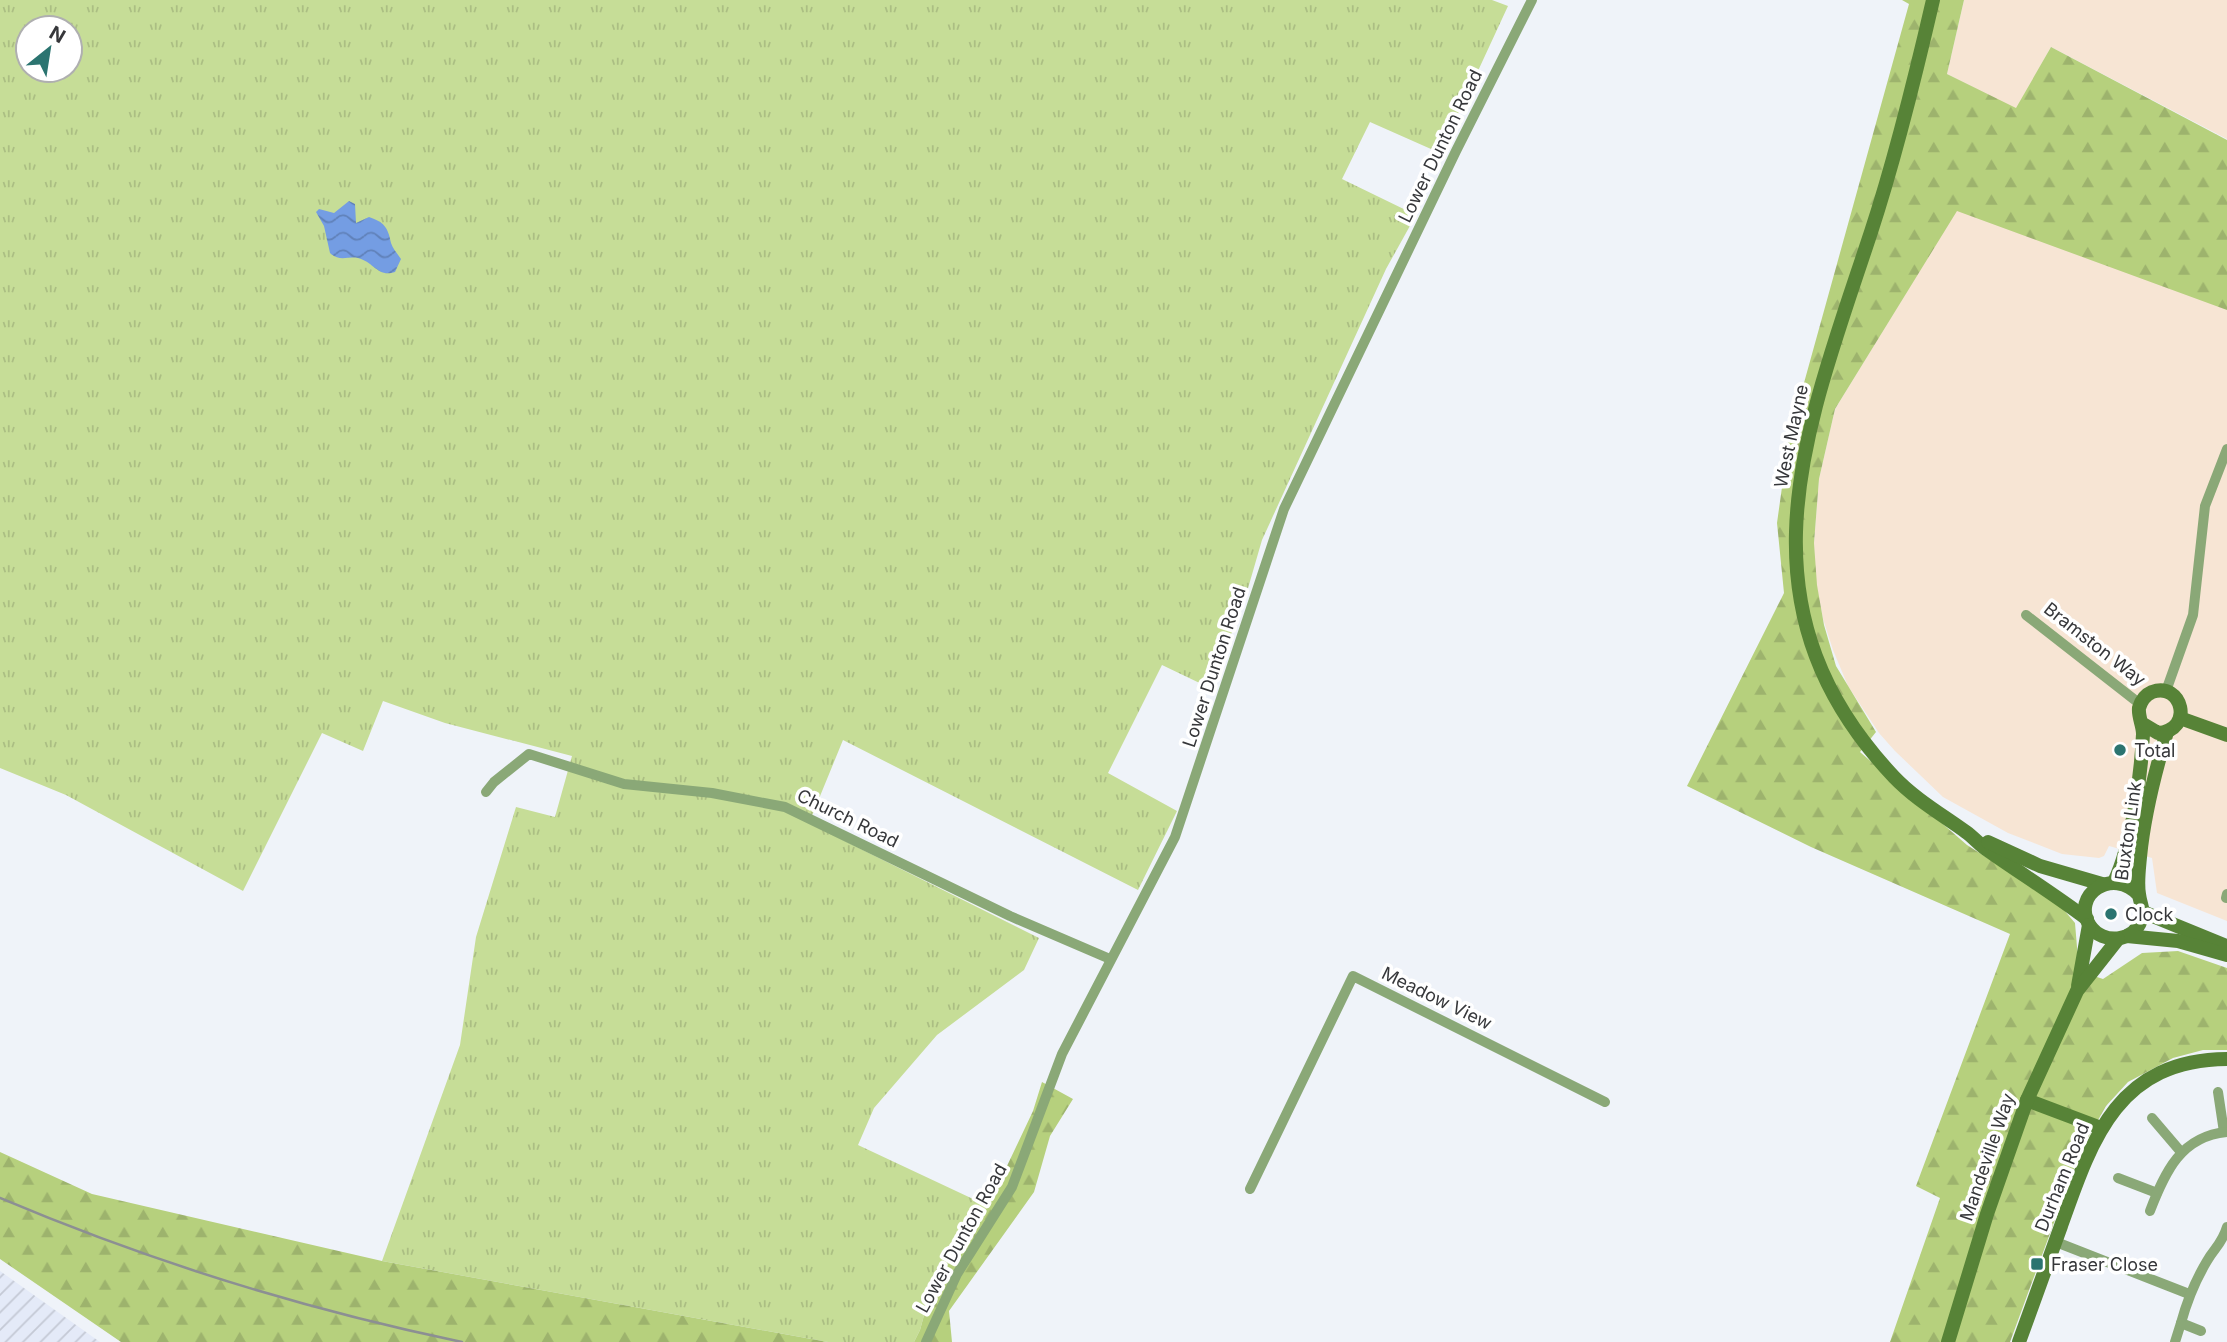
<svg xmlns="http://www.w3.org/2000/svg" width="2227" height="1342" viewBox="0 0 2227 1342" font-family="Inter,sans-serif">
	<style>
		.commercial { fill: #f7e5d4 }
		.industrial { fill: url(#industrial-furrows) }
		.grass { fill: url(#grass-tufts); fill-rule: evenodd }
		.forest { fill: url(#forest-firs) }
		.water { fill: url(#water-waves) }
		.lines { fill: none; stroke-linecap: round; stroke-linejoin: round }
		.street { stroke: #8aa877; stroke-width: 10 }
		.secondary { stroke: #578337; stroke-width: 14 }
		.rail { stroke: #8c8f93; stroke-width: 2.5 }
		.poi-dot { fill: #2b7470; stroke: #fff; stroke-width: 2.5 }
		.labels { text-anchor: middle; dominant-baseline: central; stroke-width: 7; stroke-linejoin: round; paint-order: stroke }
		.street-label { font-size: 18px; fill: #36373a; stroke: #fff }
		.poi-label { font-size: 18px; fill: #36373a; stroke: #fff; text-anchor: start }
	</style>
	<defs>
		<pattern id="industrial-furrows" width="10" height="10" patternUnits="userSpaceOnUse" patternTransform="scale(1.75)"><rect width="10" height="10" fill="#e4eaf8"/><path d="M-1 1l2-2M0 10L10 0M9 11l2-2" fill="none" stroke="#c4c9d5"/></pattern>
		<pattern id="grass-tufts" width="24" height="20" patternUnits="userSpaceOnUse" patternTransform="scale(1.75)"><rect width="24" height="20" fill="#c6dd97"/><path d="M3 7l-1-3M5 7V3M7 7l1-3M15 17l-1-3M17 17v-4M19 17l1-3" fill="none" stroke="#abbe83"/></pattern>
		<pattern id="forest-firs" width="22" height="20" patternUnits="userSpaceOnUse" patternTransform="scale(1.75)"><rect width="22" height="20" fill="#b6d07d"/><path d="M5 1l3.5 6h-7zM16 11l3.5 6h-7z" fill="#9db36d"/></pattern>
		<pattern id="water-waves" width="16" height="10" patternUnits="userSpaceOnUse" patternTransform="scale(1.75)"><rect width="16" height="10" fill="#749de3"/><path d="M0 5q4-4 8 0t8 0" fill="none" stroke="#6081b9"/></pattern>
	</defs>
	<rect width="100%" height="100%" fill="#eff3f9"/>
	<!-- commercial -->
	<g class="commercial">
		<path d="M1964 0H2227V139L2051 47 2016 109 1947 74Z"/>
		<path d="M1957 210 2227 308V921L2157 893 2152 858 2109 846 2104 856 2099 858 2062 854 2008 833 1943 797 1895 751 1879 733 1848 686 1833 650 1823 619 1815 577 1814 543 1819 479 1835 409Z"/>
	</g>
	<!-- industrial -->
	<path class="industrial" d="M0 1271 100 1342H0Z"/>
	<!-- grass -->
	<path class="grass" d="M0 0H1492L1508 6 1440 153 1370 122 1342 179 1416 215 1386 269 1262 540 1244 602 1210 688 1162 665 1108 773 1177 811 1138 890 843 740 809 823 1039 938 1024 970 937 1035 874 1108 858 1145 988 1206 954 1257 933 1282 920 1330 914 1342H828L382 1261 460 1045 476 937 516 807 555 817 572 756 445 723 383 701 363 751 322 733 243 891 66 795 0 768ZM28 28H70V70H28Z"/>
	<!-- forest -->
	<g class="forest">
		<path d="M1902 0H1964L1947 74 2016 108 2051 47 2227 140V310L1957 211 1835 409 1819 479 1814 543 1817 585 1824 625 1836 666 1876 732 1860 752 1967 845 2058 903 2075 923 2079 971 2103 979 2142 953 2178 951 2227 968V1050H2203L2173 1058 2128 1082 2106 1106 2080 1152 2010 1342H1890L1940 1198 1916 1186 2010 934 1811 847 1687 786 1784 593 1777 523 1789 437 1909 4Z"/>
		<path d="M1042 1082 1073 1099 1050 1136 1034 1192 949 1311 952 1342H914L920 1330 933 1282 954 1257 988 1206 1033 1111Z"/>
		<path d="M0 1152 92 1194 382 1261 828 1342H121L0 1259Z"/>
	</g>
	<!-- water -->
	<path class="water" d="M349 201 355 204 356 223 369 217C384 222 388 227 391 243 393 249 397 253 401 259L395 272C378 278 374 262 358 258 348 256 339 262 330 253L324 226 316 212 319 209 334 213Z"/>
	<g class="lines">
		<!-- street -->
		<g class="street">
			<path d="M2026 615 2140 704"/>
			<path d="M2166 691 2193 615 2205 506 2227 449"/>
			<path d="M486 792 494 782 529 754 624 784 712 793 785 807 1010 916 1110 959"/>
			<path d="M2226 898 2227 894"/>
			<path d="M2218 1092 2224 1132"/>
			<path d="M2152 1118 2181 1152"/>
			<path d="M2118 1178 2157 1193"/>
			<path d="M1250 1189 1353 976 1605 1102"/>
			<path d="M2150 1211C2165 1172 2181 1136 2227 1132"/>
			<path d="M2056 1242 2189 1294"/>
			<path d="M2201 1331 2181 1323C2187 1301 2195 1281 2207 1261 2215 1247 2222 1244 2227 1227"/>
			<path d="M926 1342 957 1274 1012 1187 1062 1054 1175 837 1284 509 1456 151 1532 0"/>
			<path d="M2175 1342 2181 1323"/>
		</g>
		<!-- secondary -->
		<g class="secondary">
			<path d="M1933 0C1915 78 1896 156 1871 232 1807 427 1730 603 1894 777 1915 799 1941 814 1966 832 1973 837 1979 844 1986 849 2020 873 2054 894 2087 919"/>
			<path d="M2180 718 2227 735"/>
			<path d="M1988 842 2040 866 2102 884"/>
			<path d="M2114 882C2132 845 2141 776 2143 734 2143 725 2138 717 2139 708 2141 701 2145 695 2152 692 2182 681 2195 730 2158 733L2143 724"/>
			<path d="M2139 895C2113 866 2070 895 2090 926 2103 945 2134 942 2141 920 2145 910 2140 904 2139 894 2137 883 2139 868 2140 857 2144 815 2155 772 2167 732"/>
			<path d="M2143 912 2226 946"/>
			<path d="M2127 936 2178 941 2227 955"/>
			<path d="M2078 986 2089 925"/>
			<path d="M2027 1100 2101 1128"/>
			<path d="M1948 1342 1987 1214 2027 1100 2077 991 2118 939"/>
			<path d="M2019 1342C2033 1303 2047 1265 2061 1226 2092 1138 2118 1060 2227 1059"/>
		</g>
		<!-- rail -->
		<path class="rail" d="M0 1198C149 1261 303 1309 462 1342"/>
	</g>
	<!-- markers -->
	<g class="poi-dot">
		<circle cx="2120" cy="750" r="7"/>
		<circle cx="2111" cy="914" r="7"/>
		<rect x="2030" y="1257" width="14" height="14" rx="3.5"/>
	</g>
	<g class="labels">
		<!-- street labels -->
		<g class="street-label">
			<text transform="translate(1440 146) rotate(-64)">Lower Dunton Road</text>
			<text transform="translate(1791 436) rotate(-78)">West Mayne</text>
			<text transform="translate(2095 644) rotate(38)">Bramston Way</text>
			<text transform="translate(1214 667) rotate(-72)">Lower Dunton Road</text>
			<text transform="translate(848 818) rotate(26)">Church Road</text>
			<text transform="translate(2128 831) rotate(-82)">Buxton Link</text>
			<text transform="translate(1437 998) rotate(26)">Meadow View</text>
			<text transform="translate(1987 1157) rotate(-71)">Mandeville Way</text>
			<text transform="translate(2062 1177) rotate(-68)">Durham Road</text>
			<text transform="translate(961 1238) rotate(-61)">Lower Dunton Road</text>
		</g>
		<!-- poi labels -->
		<g class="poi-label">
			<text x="2134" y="750">Total</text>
			<text x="2125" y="914">Clock</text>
			<text x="2051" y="1264">Fraser Close</text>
		</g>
	</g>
	<!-- north arrow -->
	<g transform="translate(49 49) rotate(30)"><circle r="33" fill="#ffffff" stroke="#afafb0" stroke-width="2"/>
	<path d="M0-5L12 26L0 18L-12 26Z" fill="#2b7470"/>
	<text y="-10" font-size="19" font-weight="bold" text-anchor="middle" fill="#36373a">N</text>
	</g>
</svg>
